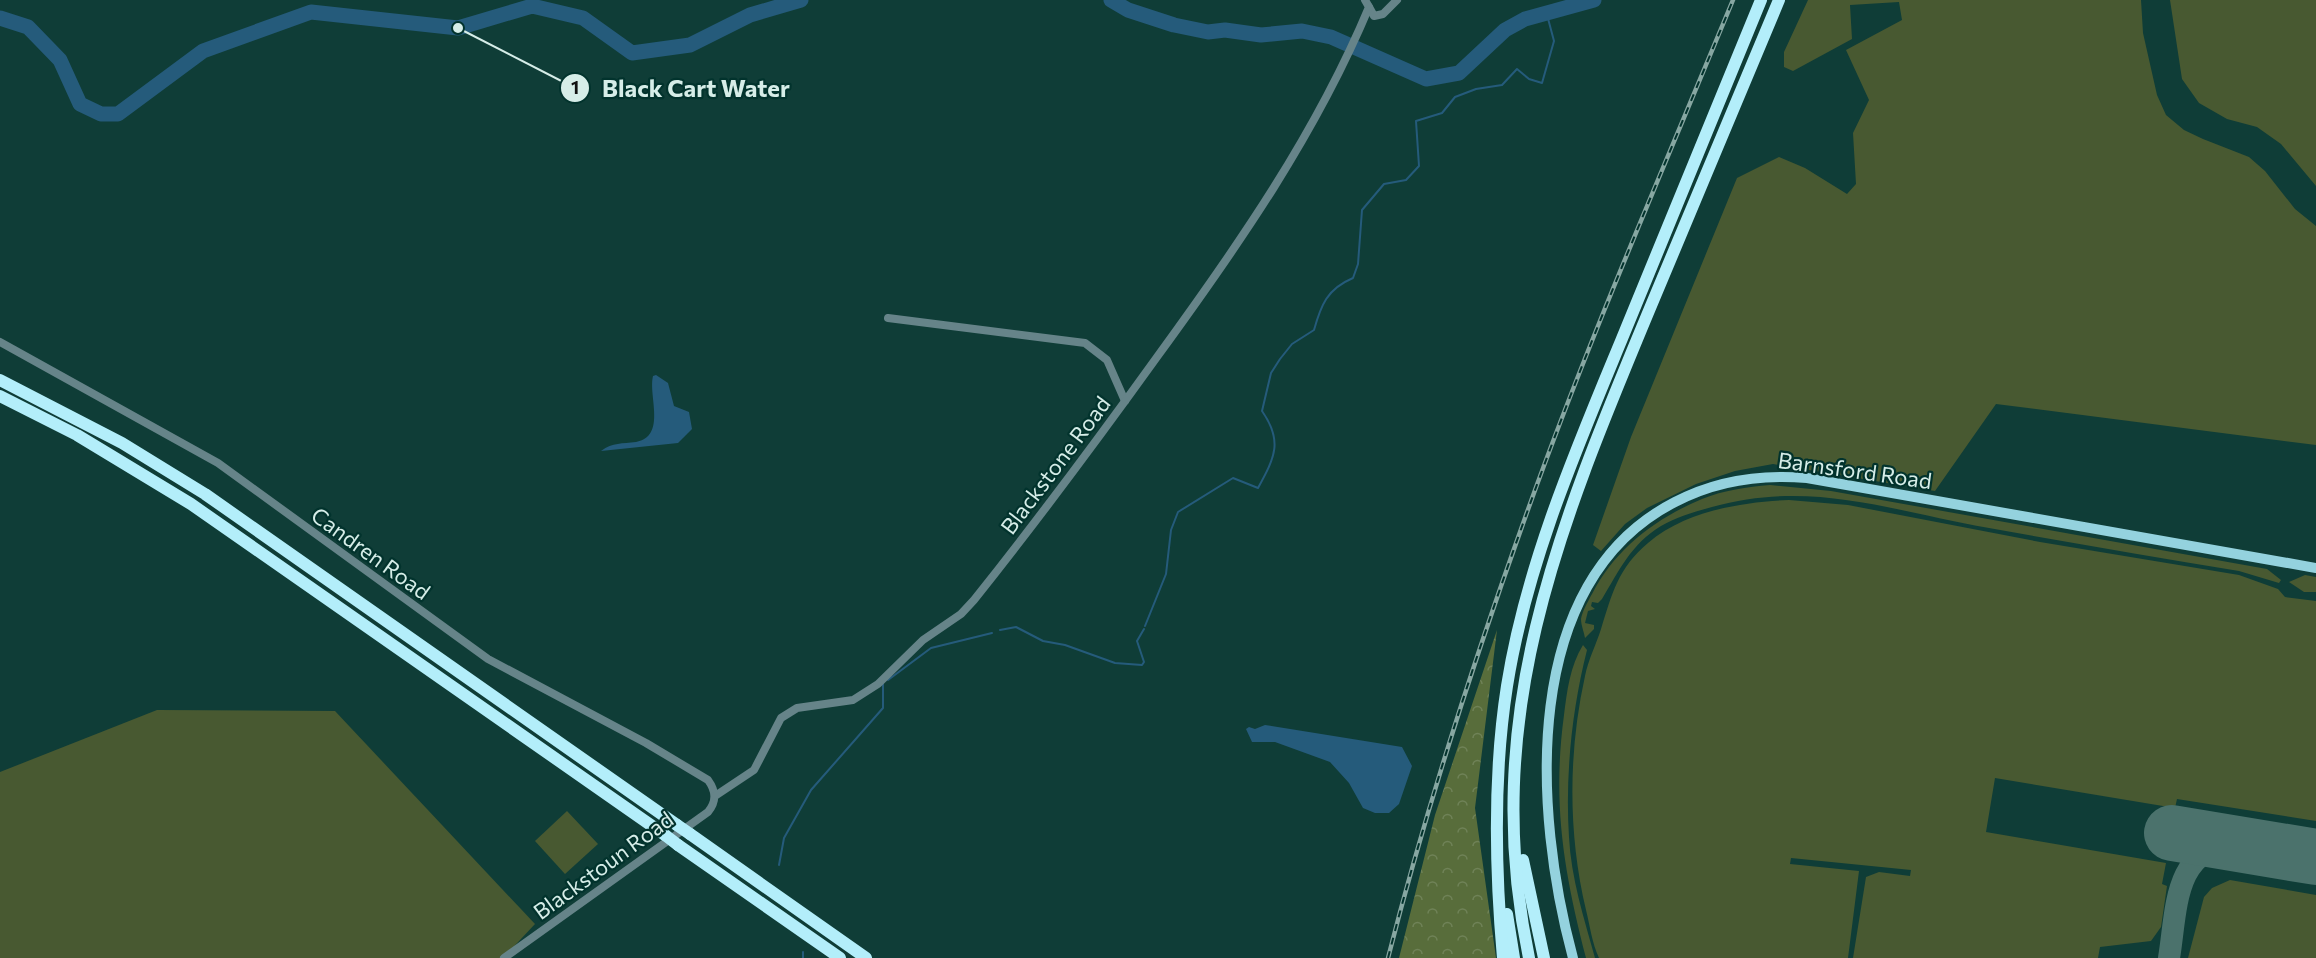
<svg xmlns="http://www.w3.org/2000/svg" width="2316" height="958" viewBox="0 0 2316 958" font-family="Commissioner,sans-serif">
	<style>
		.green { fill: #485931 }
		.forest { fill: url(#forest-crowns) }
		.water { fill: #255b7b }
		.lines { fill: none; stroke-linecap: round; stroke-linejoin: round }
		.stream { stroke: #255b7b; stroke-width: 2 }
		.river { stroke: #255b7b; stroke-width: 15 }
		.taxiway { stroke: #4b726c; stroke-width: 22 }
		.runway { stroke: #4b726c; stroke-width: 56 }
		.minor { stroke: #668489; stroke-width: 8 }
		.major { stroke: #94d2de; stroke-width: 10 }
		.highway { stroke: #b3eefa; stroke-width: 12 }
		.rail-casing { stroke: #87a7a2; stroke-width: 4.5 }
		.rail { stroke: #02332d; stroke-width: 2; stroke-dasharray: 7; stroke-linecap: butt }
		.highway-bridge { stroke: #b3eefa; stroke-width: 12 }
		.labels { text-anchor: middle; dominant-baseline: central; stroke-width: 4.5; stroke-linejoin: round; paint-order: stroke }
		.street-label { font-size: 22px; fill: #d6ede8; stroke: #02332d }
		.leader { fill: none; stroke: #d6ede8; stroke-width: 2 }
		.callout-dot { fill: #d6ede8; stroke: #02332d; stroke-width: 2 }
		.mark-label { font-size: 18px; text-anchor: middle; font-weight: bold; fill: #111 }
		.callout-label { font-size: 24px; text-anchor: middle; font-weight: bold; fill: #d6ede8; stroke: #02332d; stroke-width: 4.5; stroke-linejoin: round; paint-order: stroke }
	</style>
	<defs>
		<pattern id="forest-crowns" width="20" height="18" patternUnits="userSpaceOnUse" patternTransform="scale(1.5)"><rect width="20" height="18" fill="#586d3b"/><path d="M2 6a3 3 0 1 1 6 0M12 15a3 3 0 1 1 6 0" fill="none" stroke="#6f8257"/></pattern>
	</defs>
	<rect width="100%" height="100%" fill="#0f3d37"/>
	<!-- green -->
	<g class="green">
		<path d="M1808 0H2141L2143 33 2157 95 2166 115 2184 130 2203 139 2249 157 2265 171 2295 209 2316 226V445L1996 404 1935 491 1773 464 1735 471 1696 484 1647 508 1625 524 1601 551 1593 545 1631 437 1737 178 1779 157 1805 168 1847 194 1856 184 1853 133 1869 100 1846 50 1902 20 1899 2 1850 5 1852 39 1793 71 1784 67V52Z"/>
		<path d="M2170 0H2316V186L2281 144 2257 127 2227 119 2199 103 2182 79Z"/>
		<path d="M1770 485 1831 491 2267 569 2281 580 2279 583 2239 571C2156 557 2072 543 1989 528 1891 511 1812 479 1712 507 1694 512 1677 517 1661 526 1631 544 1619 571 1602 599L1598 603 1592 602 1591 606 1595 609 1588 611 1585 623 1594 625V629L1585 638C1584 632 1581 625 1581 619 1582 612 1588 601 1592 594 1615 549 1656 518 1702 499 1724 490 1747 487 1770 485Z"/>
		<path d="M1789 500 1848 505 2040 542 2239 575 2278 589 2285 597 2316 601V821L2177 799 2175 808 1995 778 1986 832 2166 863 2162 884 2167 886 2161 927 2151 941 2100 947 2098 958H1853L1866 877 1879 872 1910 876 1911 870 1791 858 1790 864 1859 871 1848 958H1599C1592 943 1590 926 1586 910 1568 834 1568 753 1585 676 1588 660 1596 645 1601 629 1612 594 1618 568 1648 543 1685 511 1742 502 1789 500Z"/>
		<path d="M2305 575 2316 577V592H2304L2289 582Z"/>
		<path d="M1583 645 1587 650C1572 709 1565 776 1569 837 1571 878 1584 918 1595 958H1586C1564 872 1552 804 1564 715 1567 691 1570 666 1583 645Z"/>
		<path d="M157 710 335 711 535 924 503 958H0V772Z"/>
		<path d="M567 811 598 844 565 874 535 841Z"/>
		<path d="M2230 880 2316 895V958H2188L2204 897 2212 888Z"/>
	</g>
	<!-- forest -->
	<path class="forest" d="M1497 630 1475 808 1496 958H1399L1435 815Z"/>
	<!-- water -->
	<g class="water">
		<path d="M656 375 668 383 674 406 689 412 692 429 678 443 601 451C613 442 622 444 636 442 667 436 648 396 653 376Z"/>
		<path d="M1265 725 1402 747 1412 766 1399 804 1389 813H1375L1363 808 1349 783 1330 762 1275 742H1252L1246 729 1249 727 1255 729Z"/>
	</g>
	<g class="lines">
		<!-- stream -->
		<g class="stream">
			<path d="M1145 626 1166 574 1171 530 1178 512 1233 478 1258 488C1275 457 1283 441 1262 411L1271 373 1280 359 1292 344 1314 330C1321 305 1327 289 1353 278L1358 264 1362 210 1384 184 1406 180 1419 166 1416 121 1442 113 1455 97 1476 89 1502 85 1517 69 1529 79 1542 83 1554 41 1546 11"/>
			<path d="M1000 630 1016 627 1043 641 1065 645 1115 663 1142 665 1144 662 1137 641 1144 629"/>
			<path d="M888 680 931 648 992 633"/>
			<path d="M779 865 784 838 811 790 883 708V684"/>
			<path d="M803 952V958"/>
		</g>
		<!-- river -->
		<g class="river">
			<path d="M1111 0 1128 10 1174 25 1208 32 1225 30 1261 35 1302 31 1331 37 1426 79 1459 73 1505 30 1525 19 1594 0"/>
			<path d="M0 18 28 27 60 60 80 104 101 114H118L203 51 311 12 458 28 532 6 583 18 632 53 690 45 750 15 801 0"/>
		</g>
		<!-- taxiway -->
		<path class="taxiway" d="M2169 958C2177 910 2173 849 2234 843"/>
		<!-- runway -->
		<path class="runway" d="M2172 833 2316 857"/>
		<!-- minor -->
		<g class="minor">
			<path d="M1369 7 1374 16 1383 14 1397 0"/>
			<path d="M888 318 1085 343 1107 360 1125 401"/>
			<path d="M0 342 218 463 488 659 646 743 708 780C716 791 717 801 708 812L504 958"/>
			<path d="M715 796 754 770 781 718 797 708 853 700 878 684 923 640 961 614 974 600C1037 521 1098 439 1157 357 1238 246 1316 134 1369 7L1365 0"/>
		</g>
		<!-- major -->
		<path class="major" d="M1573 958C1534 814 1518 582 1675 502 1717 480 1760 474 1807 478L2316 568"/>
		<!-- highway -->
		<g class="highway">
			<path d="M0 380 122 443 205 494 677 825"/>
			<path d="M0 396 77 435 191 504 665 835"/>
			<path d="M690 834 866 958"/>
			<path d="M678 845 840 958"/>
			<path d="M1523 860 1544 958"/>
			<path d="M1507 914 1514 958"/>
			<path d="M1503 958C1495 868 1493 775 1507 686 1526 566 1575 452 1621 341 1668 227 1714 114 1761 0"/>
			<path d="M1529 958C1479 719 1558 529 1648 313 1692 209 1735 104 1779 0"/>
		</g>
		<defs>
			<path id="rail" d="M1388 958C1426 809 1473 663 1525 518 1587 343 1662 172 1733 0"/>
		</defs>
		<!-- rail casing -->
		<use href="#rail" class="rail-casing"/>
		<!-- rail -->
		<use href="#rail" class="rail"/>
		<!-- highway-bridge -->
		<g class="highway-bridge">
			<path d="M677 825 690 834"/>
			<path d="M665 835 678 845"/>
		</g>
	</g>
	<g class="labels">
		<!-- street labels -->
		<g class="street-label">
			<text transform="translate(1055 465) rotate(-53)">Blackstone Road</text>
			<text transform="translate(1855 470) rotate(8)">Barnsford Road</text>
			<text transform="translate(371 553) rotate(36)">Candren Road</text>
			<text transform="translate(603 865) rotate(-36)">Blackstoun Road</text>
		</g>
	</g>
	<!-- callouts -->
	<path class="leader" d="M458 28L575 88"/>
	<g class="callout-dot">
		<circle cx="458" cy="28" r="6"/>
		<circle cx="575" cy="88" r="15"/>
	</g>
	<g class="mark-label">
		<text x="575" y="94">1</text>
	</g>
	<g class="callout-label">
		<text x="696" y="97">Black Cart Water</text>
	</g>
</svg>
